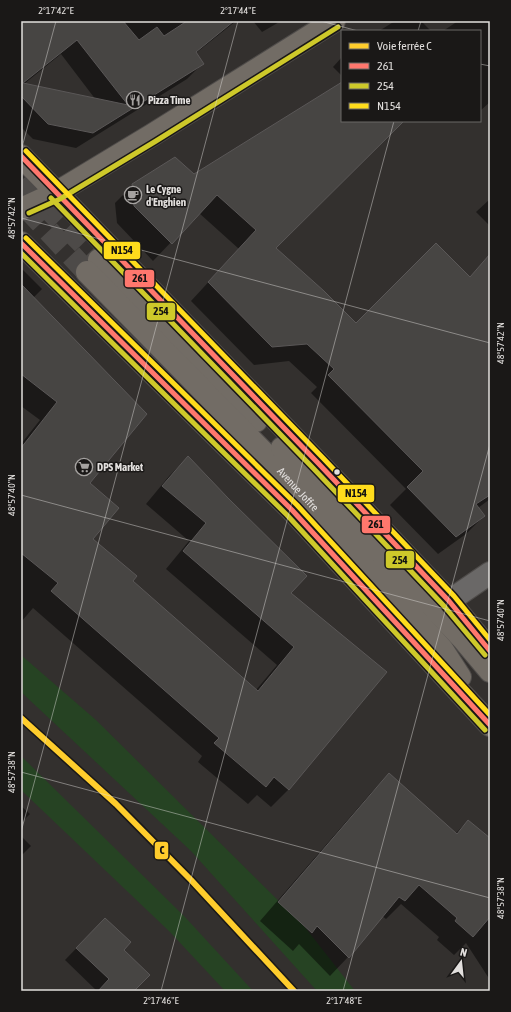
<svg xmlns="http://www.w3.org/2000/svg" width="511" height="1012" viewBox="0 0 511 1012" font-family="'Asap Condensed',sans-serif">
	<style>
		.green { fill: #264323 }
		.shadow { fill: #0007; fill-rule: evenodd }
		.building { fill: #474543; stroke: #5a5757; fill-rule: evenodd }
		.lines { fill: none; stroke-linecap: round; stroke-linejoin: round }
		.major-tunnel { stroke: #4d4a48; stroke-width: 22; stroke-dasharray: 22 11; stroke-linecap: butt }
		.minor-casing { stroke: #4f4c4a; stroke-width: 24 }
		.major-casing { stroke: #4f4c4a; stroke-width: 24 }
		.minor { stroke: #6a6867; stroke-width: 22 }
		.major { stroke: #726c65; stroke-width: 22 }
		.bus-1-casing { stroke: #1a1817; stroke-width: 8 }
		.bus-2-casing { stroke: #1a1817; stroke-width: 8 }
		.bus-3-casing { stroke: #1a1817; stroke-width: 8 }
		.bus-1 { stroke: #ff776d; stroke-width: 5 }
		.bus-2 { stroke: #cec92a; stroke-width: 5 }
		.bus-3 { stroke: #ffdc1c; stroke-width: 5 }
		.rail-1-casing { stroke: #1a1817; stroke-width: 9 }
		.rail-1 { stroke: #ffcd2c; stroke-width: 6 }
		.ticks { fill: none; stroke: #e2dfdd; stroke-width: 1; stroke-opacity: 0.45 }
		.bus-dot { fill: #e2dfdd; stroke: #1a1817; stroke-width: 1.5 }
		.labels { text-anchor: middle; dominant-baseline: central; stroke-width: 3; stroke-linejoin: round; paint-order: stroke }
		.poi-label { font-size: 11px; font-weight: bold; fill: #e2dfdd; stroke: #1a1817; text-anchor: start }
		.street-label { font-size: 11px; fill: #e2dfdd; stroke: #1a1817 }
		.line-badge { stroke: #1a1817; stroke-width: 1.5 }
		.pale-badge-label { font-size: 11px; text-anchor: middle; font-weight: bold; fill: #111 }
		.neatline { fill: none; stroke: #e2dfdd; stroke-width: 1.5 }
		.ticks-label { font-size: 10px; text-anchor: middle; fill: #e2dfdd }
	</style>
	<rect width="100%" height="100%" fill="#33302e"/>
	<!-- green -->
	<g class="green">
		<path d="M21 655 96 720 304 926 355 991H317L191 851 21 692Z"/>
		<path d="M21 756 185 917 253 991H225L170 932 21 790Z"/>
	</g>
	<!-- shadow -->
	<g class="shadow">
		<path d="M21 21H236L196 53 203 63 187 79 76 148 33 139 21 127ZM61 54 96 100 24 84Z"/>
		<path d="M253 21H281L262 32Z"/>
		<path d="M395 21H421L431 31H379Z"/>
		<path d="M458 21H490V102L480 111V31H443Z"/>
		<path d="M342 57V76L333 67Z"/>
		<path d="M342 84V121H402L275 248 356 324 470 278 490 289V499L478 508 484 516 466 534 438 554 390 505 406 489 311 393 317 387 289 361 254 365 191 301 239 249 199 213 153 261 117 223 115 203 133 185 194 175Z"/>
		<path d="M490 199V226L476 212Z"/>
		<path d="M21 270H23L42 289 33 298 88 483 91 539 132 582 256 690 277 665 166 569 189 541 146 504 170 475 188 458 290 594 386 672 289 789 271 807 257 795 248 804 198 762 202 756 33 608 21 622V444L40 420 21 406Z"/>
		<path d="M389 774 455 834 468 821 490 839V980L466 943 454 955 437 940 439 937 401 904 386 919 382 916 348 957 330 976 299 944 293 951 260 921 371 793Z"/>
		<path d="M21 806 30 814 21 823Z"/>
		<path d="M21 836 31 846 21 856Z"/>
		<path d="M93 931 122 950 132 991H97L65 960Z"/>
	</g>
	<!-- building -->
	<g class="building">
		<path d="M21 21H123L139 40 157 27 164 36 187 21H234L196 52 204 64 93 133 48 124 21 96ZM77 40 128 105 23 83Z"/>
		<path d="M342 82V121H404L276 248 324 291 356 323 436 243 470 277 490 254V495L476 504 485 516 456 537 407 487 423 471 328 375 334 369 307 344 272 347 208 282 256 230 217 195 172 244 134 206 132 184 175 157 194 174Z"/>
		<path d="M21 284 147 414 90 483 119 508 93 539 137 576 133 581 258 691 294 647 183 551 206 523 162 486 188 456 228 498 307 576 291 593 387 672 289 790 274 777 266 787 214 743 219 738 51 591 58 583 21 553V448L57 402 21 374Z"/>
		<path d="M389 773 457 834 468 820 490 838V917L473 937 455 921 457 918 419 885 405 901 399 897 349 958 317 926 312 933 278 902Z"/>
		<path d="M105 918 131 942 124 950 150 975 134 991H98L109 979 76 948Z"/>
	</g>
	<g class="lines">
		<!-- major-tunnel -->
		<g class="major-tunnel">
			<path d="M21 181 99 260"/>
			<path d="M26 207 87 272"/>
		</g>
		<defs>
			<path id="minor" d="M449 601 490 573"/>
			<g id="major">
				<path d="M21 156 318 463 449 601 490 651"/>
				<path d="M21 209 56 193 152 135 334 21"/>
				<path d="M21 243 292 510 490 725"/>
				<path d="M99 260 256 421"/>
				<path id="s1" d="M87 272 271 460 355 551 442 649 460 677"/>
				<path d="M282 448 463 639 490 671"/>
			</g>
		</defs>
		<!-- minor casing -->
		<use href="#minor" class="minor-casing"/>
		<!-- major casing -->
		<use href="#major" class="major-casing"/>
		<!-- minor -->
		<use href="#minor" class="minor"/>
		<!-- major -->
		<use href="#major" class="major"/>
		<defs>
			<g id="bus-1">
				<path d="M21 156 318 463 449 601 490 651"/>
				<path d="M21 243 292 510 490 725"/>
			</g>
			<g id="bus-2">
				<path d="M51 198 313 468 444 606 485 655"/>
				<path d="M29 213 60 199 156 141 338 27"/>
				<path d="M21 253 287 515 485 730"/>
			</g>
			<g id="bus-3">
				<path d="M26 151 323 458 454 596 490 640"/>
				<path d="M26 238 297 505 490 715"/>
			</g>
		</defs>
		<!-- bus-1 casing -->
		<use href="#bus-1" class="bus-1-casing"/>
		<!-- bus-2 casing -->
		<use href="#bus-2" class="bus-2-casing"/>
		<!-- bus-3 casing -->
		<use href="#bus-3" class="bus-3-casing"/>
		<!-- bus-1 -->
		<use href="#bus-1" class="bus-1"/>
		<!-- bus-2 -->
		<use href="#bus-2" class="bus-2"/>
		<!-- bus-3 -->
		<use href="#bus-3" class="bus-3"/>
		<defs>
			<path id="rail-1" d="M21 718 116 804 191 880 294 991"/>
		</defs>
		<!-- rail-1 casing -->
		<use href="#rail-1" class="rail-1-casing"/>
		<!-- rail-1 -->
		<use href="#rail-1" class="rail-1"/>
	</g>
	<!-- ticks -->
	<path class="ticks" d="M321 21 358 31M418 31 421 21M480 64 490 66M21 151 56 21M21 218 490 343M21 495 490 621M21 772 490 898M21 832 238 21M161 991 394 121M343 991 490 444"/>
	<!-- icons -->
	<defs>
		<symbol id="restaurant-ring" viewBox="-11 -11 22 22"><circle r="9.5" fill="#1a1817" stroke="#a5a2a0" stroke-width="1.5"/><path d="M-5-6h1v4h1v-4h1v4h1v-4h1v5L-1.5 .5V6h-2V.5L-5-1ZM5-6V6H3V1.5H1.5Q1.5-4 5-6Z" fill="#a5a2a0"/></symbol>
		<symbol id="cafe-ring" viewBox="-11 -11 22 22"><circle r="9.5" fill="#1a1817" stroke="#a5a2a0" stroke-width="1.5"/><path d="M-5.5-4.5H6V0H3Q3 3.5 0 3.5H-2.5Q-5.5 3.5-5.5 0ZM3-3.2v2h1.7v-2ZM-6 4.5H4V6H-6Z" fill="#a5a2a0"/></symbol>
		<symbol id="supermarket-ring" viewBox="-11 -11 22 22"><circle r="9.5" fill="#1a1817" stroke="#a5a2a0" stroke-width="1.5"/><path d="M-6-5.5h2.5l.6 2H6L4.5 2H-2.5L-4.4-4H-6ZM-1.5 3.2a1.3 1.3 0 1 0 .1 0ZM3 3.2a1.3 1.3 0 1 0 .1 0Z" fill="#a5a2a0"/></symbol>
	</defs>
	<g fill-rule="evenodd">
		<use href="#restaurant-ring" x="125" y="90" width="20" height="20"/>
		<use href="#cafe-ring" x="123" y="185" width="20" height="20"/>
		<use href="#supermarket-ring" x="74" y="457" width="20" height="20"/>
	</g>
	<!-- markers -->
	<circle class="bus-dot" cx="337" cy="472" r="3.5"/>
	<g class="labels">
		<!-- poi labels -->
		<g class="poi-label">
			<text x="148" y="100">Pizza Time</text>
			<text x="146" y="189">Le Cygne<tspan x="146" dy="13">d'Enghien</tspan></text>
			<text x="97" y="467">DPS Market</text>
		</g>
		<!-- street labels -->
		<g class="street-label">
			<text stroke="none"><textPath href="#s1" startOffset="303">Avenue Joffre</textPath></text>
		</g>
	</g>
	<g class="line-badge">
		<rect x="103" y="241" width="38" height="19" rx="4" fill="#ffdc1c"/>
		<rect x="124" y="269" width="31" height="19" rx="4" fill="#ff776d"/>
		<rect x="146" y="302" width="30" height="19" rx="4" fill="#cec92a"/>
		<rect x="337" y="484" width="38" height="19" rx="4" fill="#ffdc1c"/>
		<rect x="361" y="515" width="30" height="19" rx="4" fill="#ff776d"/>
		<rect x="385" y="550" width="30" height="19" rx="4" fill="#cec92a"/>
		<rect x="154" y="841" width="15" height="19" rx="4" fill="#ffcd2c"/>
	</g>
	<g class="pale-badge-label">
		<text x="122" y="254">N154</text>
		<text x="140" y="282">261</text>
		<text x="161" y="315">254</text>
		<text x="356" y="497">N154</text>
		<text x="376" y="528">261</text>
		<text x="400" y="564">254</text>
		<text x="162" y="854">C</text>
	</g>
	<!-- border -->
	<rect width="511" height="1012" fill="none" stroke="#1a1817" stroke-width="44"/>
	<!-- legend -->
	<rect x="341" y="30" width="140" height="92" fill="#1a1817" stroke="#6a6866"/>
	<rect x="349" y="43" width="20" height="6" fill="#ffcd2c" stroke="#6a6866"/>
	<text x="377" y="50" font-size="12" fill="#e2dfdd">Voie ferrée C</text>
	<rect x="349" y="63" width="20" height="6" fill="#ff776d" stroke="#6a6866"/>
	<text x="377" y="70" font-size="12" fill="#e2dfdd">261</text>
	<rect x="349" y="83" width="20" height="6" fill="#cec92a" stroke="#6a6866"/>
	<text x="377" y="90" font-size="12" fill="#e2dfdd">254</text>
	<rect x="349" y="103" width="20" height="6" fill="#ffdc1c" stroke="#6a6866"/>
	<text x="377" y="110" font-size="12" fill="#e2dfdd">N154</text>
	<!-- north arrow -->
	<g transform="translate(461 962) rotate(15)" stroke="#1a1817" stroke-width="3" paint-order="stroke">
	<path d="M0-3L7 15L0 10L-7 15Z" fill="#e2dfdd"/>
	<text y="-6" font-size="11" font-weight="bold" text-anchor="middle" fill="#e2dfdd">N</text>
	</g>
	<rect x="22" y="22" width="467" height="968" class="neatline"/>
	<g class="ticks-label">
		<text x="56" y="14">2°17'42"E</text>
		<text x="238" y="14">2°17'44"E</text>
		<text transform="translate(11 218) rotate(-90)" y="4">48°57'42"N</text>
		<text transform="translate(500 343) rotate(-90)" y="4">48°57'42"N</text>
		<text transform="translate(11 495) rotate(-90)" y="4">48°57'40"N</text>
		<text transform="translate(500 620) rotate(-90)" y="4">48°57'40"N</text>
		<text transform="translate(11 772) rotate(-90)" y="4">48°57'38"N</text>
		<text transform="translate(500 898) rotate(-90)" y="4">48°57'38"N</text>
		<text x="161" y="1004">2°17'46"E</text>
		<text x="344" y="1004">2°17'48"E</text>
	</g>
</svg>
